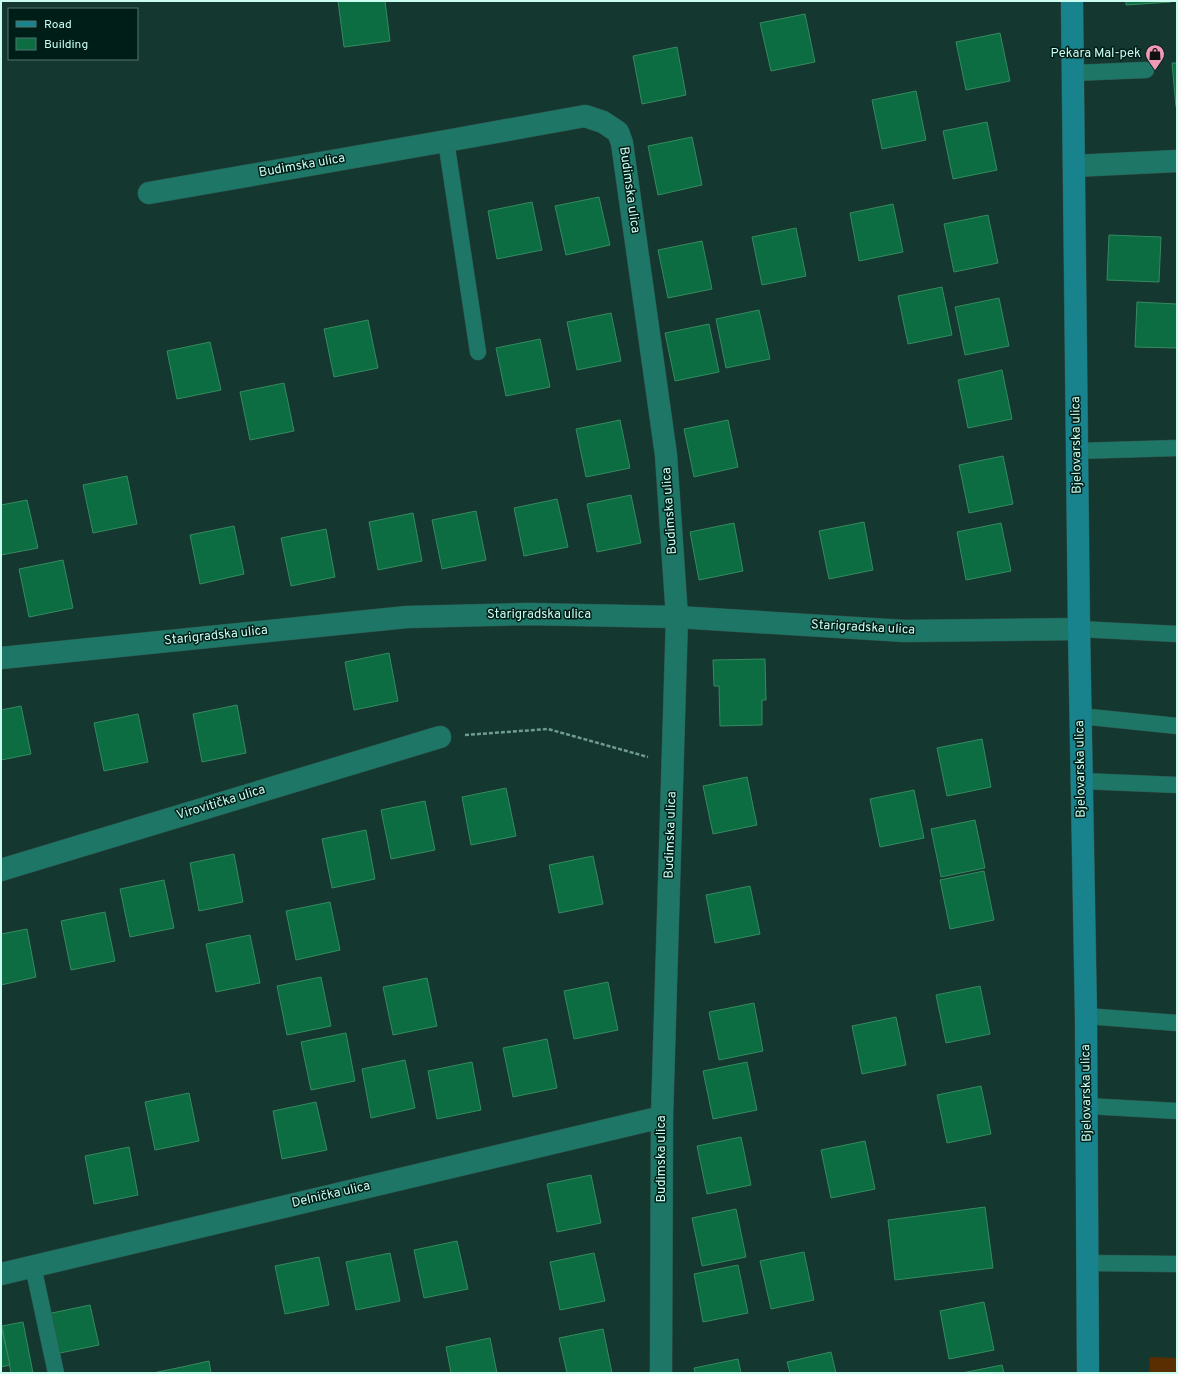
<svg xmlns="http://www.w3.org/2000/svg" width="1178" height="1374" viewBox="0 0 1178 1374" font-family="Overpass,sans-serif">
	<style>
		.green { fill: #5b2e01 }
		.building { fill: #0c6d43; stroke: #368a5f }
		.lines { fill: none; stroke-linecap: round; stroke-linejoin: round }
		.service-casing { stroke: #30534c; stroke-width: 17 }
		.minor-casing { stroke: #30534c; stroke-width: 23 }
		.secondary-casing { stroke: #30534c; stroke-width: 23 }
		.path { stroke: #709b91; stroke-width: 2.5; stroke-dasharray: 4 2; stroke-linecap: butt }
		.service { stroke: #1d7666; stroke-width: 16 }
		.minor { stroke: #1d7666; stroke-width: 22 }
		.secondary { stroke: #18838c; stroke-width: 22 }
		.labels { text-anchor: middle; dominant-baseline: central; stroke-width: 3; stroke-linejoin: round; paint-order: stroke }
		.poi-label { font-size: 13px; fill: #cafcef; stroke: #001e18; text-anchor: end }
		.street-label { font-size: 13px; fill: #cafcef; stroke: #001e18 }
	</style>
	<rect width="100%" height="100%" fill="#143730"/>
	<!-- green -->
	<path class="green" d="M1150 1357 1177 1358V1373H1149Z"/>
	<!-- building -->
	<g class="building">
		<path d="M338 1H385L390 41 344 47Z"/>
		<path d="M1126 1H1171V2L1126 5Z"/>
		<path d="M805 14 815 62 771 71 760 23Z"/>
		<path d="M1000 33 1010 81 966 90 956 42Z"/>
		<path d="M677 47 686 95 642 104 633 56Z"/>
		<path d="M1172 63H1177V107H1176Z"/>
		<path d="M916 91 926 140 882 149 872 100Z"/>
		<path d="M987 122 997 170 953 179 943 131Z"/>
		<path d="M692 137 702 185 658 195 648 146Z"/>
		<path d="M599 197 610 245 566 255 555 206Z"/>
		<path d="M532 202 542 250 497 259 488 211Z"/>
		<path d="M893 204 903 252 859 261 850 213Z"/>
		<path d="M988 215 998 263 954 272 944 224Z"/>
		<path d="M796 228 806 276 762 285 752 237Z"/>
		<path d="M1109 235 1161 237 1159 282 1107 280Z"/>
		<path d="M702 241 712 289 668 298 658 250Z"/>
		<path d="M942 287 952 335 908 344 898 296Z"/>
		<path d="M999 298 1009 346 965 355 955 307Z"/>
		<path d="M1137 302 1177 304V348L1135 347Z"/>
		<path d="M759 310 770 359 726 368 716 319Z"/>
		<path d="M611 313 621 361 577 370 567 322Z"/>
		<path d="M368 320 378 368 334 377 324 329Z"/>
		<path d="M709 324 719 372 675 381 665 333Z"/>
		<path d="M540 339 550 387 506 396 496 348Z"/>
		<path d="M210 342 221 390 177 399 167 351Z"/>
		<path d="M1002 370 1012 419 968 428 958 380Z"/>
		<path d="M284 383 294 431 250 440 240 392Z"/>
		<path d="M620 420 630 468 586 477 576 429Z"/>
		<path d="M728 420 738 467 694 477 684 429Z"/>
		<path d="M1003 456 1013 504 969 513 959 465Z"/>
		<path d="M127 476 137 524 93 533 83 485Z"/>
		<path d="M631 495 641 543 597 552 587 504Z"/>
		<path d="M557 499 568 547 524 556 514 508Z"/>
		<path d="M27 500 38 548 1 555V505Z"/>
		<path d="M476 511 486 560 442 569 432 520Z"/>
		<path d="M413 513 422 561 378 570 369 522Z"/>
		<path d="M864 522 873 570 829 579 819 531Z"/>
		<path d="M734 523 743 571 699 580 690 532Z"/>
		<path d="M1001 523 1011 571 966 580 957 532Z"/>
		<path d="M234 526 244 574 200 584 190 535Z"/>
		<path d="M326 529 335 577 291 586 281 538Z"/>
		<path d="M63 560 73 608 29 617 19 569Z"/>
		<path d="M389 653 398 701 354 710 345 662Z"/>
		<path d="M765 659 766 700H762V725L720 726 719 686H714L713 660Z"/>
		<path d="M237 705 246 753 202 762 193 714Z"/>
		<path d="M21 706 31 754 1 760V710Z"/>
		<path d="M138 714 148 762 104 771 94 723Z"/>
		<path d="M982 739 991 787 947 796 937 748Z"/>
		<path d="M747 777 757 825 713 834 703 786Z"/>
		<path d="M506 788 516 836 471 845 462 797Z"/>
		<path d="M914 790 924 838 880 847 870 799Z"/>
		<path d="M425 801 435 850 391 859 381 810Z"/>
		<path d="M975 820 985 868 941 877 931 829Z"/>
		<path d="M366 830 375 879 332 888 322 839Z"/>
		<path d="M234 854 243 902 199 911 190 863Z"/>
		<path d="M593 856 603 904 559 913 549 865Z"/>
		<path d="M984 871 994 920 950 929 940 880Z"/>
		<path d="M164 880 174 928 130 937 120 889Z"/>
		<path d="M750 886 760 934 715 943 706 895Z"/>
		<path d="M330 902 340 950 296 960 286 911Z"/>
		<path d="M105 912 115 961 71 970 61 921Z"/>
		<path d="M27 929 36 977 1 985V934Z"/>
		<path d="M250 935 260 983 216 992 206 944Z"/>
		<path d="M321 977 331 1026 287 1035 277 986Z"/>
		<path d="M427 978 437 1026 393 1035 383 987Z"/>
		<path d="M608 982 618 1030 574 1039 564 991Z"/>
		<path d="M980 986 990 1034 946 1043 936 995Z"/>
		<path d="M754 1003 763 1051 719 1060 709 1012Z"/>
		<path d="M896 1017 906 1065 862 1074 852 1026Z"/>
		<path d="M346 1033 355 1081 311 1090 301 1042Z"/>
		<path d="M547 1039 557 1088 513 1097 503 1048Z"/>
		<path d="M405 1060 415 1108 371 1118 362 1069Z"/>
		<path d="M472 1062 481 1110 437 1119 428 1071Z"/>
		<path d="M747 1062 757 1110 713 1119 703 1071Z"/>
		<path d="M981 1086 991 1134 947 1143 937 1095Z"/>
		<path d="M189 1093 199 1141 155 1150 145 1102Z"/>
		<path d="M316 1102 327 1150 282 1159 273 1111Z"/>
		<path d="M741 1137 751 1185 707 1194 697 1146Z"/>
		<path d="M865 1141 875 1189 831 1198 821 1150Z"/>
		<path d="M129 1147 138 1195 94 1204 85 1156Z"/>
		<path d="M591 1175 601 1223 557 1232 547 1184Z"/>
		<path d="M985 1207 993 1268 895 1280 888 1220Z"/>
		<path d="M736 1209 746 1257 702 1266 692 1218Z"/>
		<path d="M457 1241 468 1289 424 1298 414 1250Z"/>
		<path d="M804 1252 814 1300 771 1309 760 1261Z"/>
		<path d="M390 1253 400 1301 356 1310 346 1262Z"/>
		<path d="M594 1253 605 1301 560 1310 550 1262Z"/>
		<path d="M319 1257 329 1305 285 1314 275 1266Z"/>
		<path d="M738 1265 748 1313 703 1322 694 1274Z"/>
		<path d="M984 1302 994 1350 949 1359 940 1311Z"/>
		<path d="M90 1305 99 1345 55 1354 47 1314Z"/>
		<path d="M23 1322 33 1373H11L2 1326Z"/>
		<path d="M1 1326 10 1365 1 1367Z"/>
		<path d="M603 1329 612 1373H567L559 1338Z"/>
		<path d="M490 1338 497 1373H451L446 1347Z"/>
		<path d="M831 1352 836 1373H790L787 1362Z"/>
		<path d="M738 1359 741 1373H695L694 1368Z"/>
		<path d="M209 1361 211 1373H153L182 1367Z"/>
		<path d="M1002 1365 1004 1373H962Z"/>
	</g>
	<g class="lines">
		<defs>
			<g id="service">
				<path d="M1073 73 1146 70"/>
				<path d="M446 141 478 352"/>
				<path d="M1077 451 1177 448"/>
				<path d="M1079 629 1177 634"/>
				<path d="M1080 716 1177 726"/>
				<path d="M1081 781 1177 785"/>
				<path d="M1086 1016 1177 1023"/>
				<path d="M1087 1106 1177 1111"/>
				<path d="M1089 1263 1177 1264"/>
				<path d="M33 1266 56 1373"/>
			</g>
			<g id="minor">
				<path d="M1074 166 1177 161"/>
				<path d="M149 193 446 141 585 116 603 122 618 132 622 143 666 455 677 617 662 1117 661 1373"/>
				<path d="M1 658 407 617 528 614 677 617 904 631 1079 629"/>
				<path d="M1 870 440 737"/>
				<path d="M1 1274 662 1117"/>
			</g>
			<path id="secondary" d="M1072 1 1079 629 1086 1016 1088 1373"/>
		</defs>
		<!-- service casing -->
		<use href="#service" class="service-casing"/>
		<!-- minor casing -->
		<use href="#minor" class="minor-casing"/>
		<!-- secondary casing -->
		<use href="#secondary" class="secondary-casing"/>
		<!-- path -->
		<path class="path" d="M465 735 548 729 648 757"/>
		<!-- service -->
		<use href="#service" class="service"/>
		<!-- minor -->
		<use href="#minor" class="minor"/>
		<!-- secondary -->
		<use href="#secondary" class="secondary"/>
	</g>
	<!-- icons -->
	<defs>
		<symbol id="shop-pin" viewBox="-11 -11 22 30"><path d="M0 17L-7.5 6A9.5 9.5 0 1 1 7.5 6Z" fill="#f09ab7" stroke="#001e18"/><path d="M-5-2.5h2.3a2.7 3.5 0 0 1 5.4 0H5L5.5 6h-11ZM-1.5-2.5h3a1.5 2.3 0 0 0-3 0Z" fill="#111"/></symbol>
	</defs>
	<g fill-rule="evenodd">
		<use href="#shop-pin" x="1144" y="43" width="22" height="30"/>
	</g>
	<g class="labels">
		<!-- poi labels -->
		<g class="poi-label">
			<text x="1141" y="54">Pekara Mal-pek</text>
		</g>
		<!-- street labels -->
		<g class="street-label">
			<text transform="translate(302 166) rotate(-10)">Budimska ulica</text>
			<text transform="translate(629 190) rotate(82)">Budimska ulica</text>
			<text transform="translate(1077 445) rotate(-91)">Bjelovarska ulica</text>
			<text transform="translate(670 511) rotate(-94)">Budimska ulica</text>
			<text x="539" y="615">Starigradska ulica</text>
			<text transform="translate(863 628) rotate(3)">Starigradska ulica</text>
			<text transform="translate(216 636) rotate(-6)">Starigradska ulica</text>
			<text transform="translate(1081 769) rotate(-91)">Bjelovarska ulica</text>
			<text transform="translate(221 803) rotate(-17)">Virovitička ulica</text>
			<text transform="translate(671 835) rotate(-88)">Budimska ulica</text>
			<text transform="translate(1087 1093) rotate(-91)">Bjelovarska ulica</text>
			<text transform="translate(662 1159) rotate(-90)">Budimska ulica</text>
			<text transform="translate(331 1195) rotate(-13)">Delnička ulica</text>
		</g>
	</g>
	<!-- border -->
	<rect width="1178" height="1374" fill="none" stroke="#cafcef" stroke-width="4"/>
	<!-- legend -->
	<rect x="8" y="8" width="130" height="52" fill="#001e18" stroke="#51776e"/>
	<rect x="16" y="21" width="20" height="6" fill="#18838c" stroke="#51776e"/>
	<text x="44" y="28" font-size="12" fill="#cafcef">Road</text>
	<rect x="16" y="38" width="20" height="12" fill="#0c6d43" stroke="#51776e"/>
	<text x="44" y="48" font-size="12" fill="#cafcef">Building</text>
</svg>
